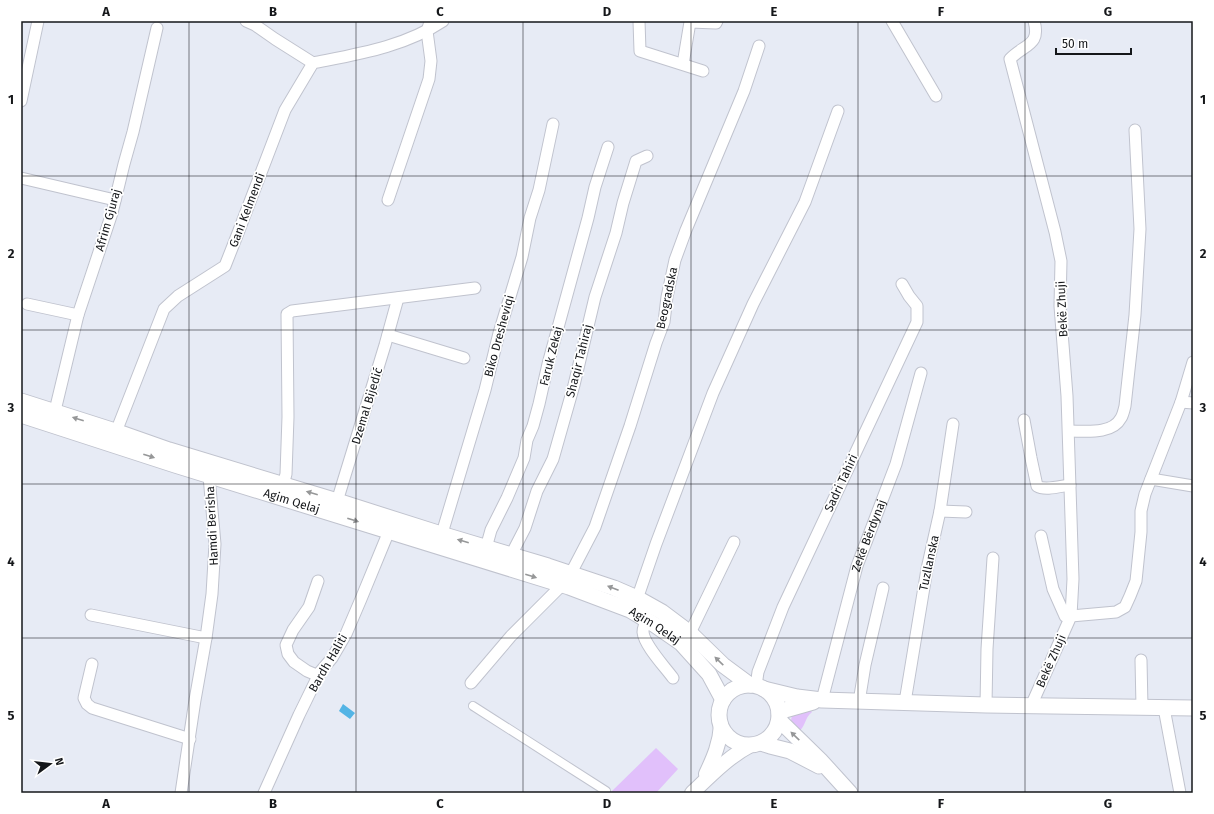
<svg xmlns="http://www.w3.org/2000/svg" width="1214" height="814" viewBox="0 0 1214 814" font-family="'Fira Sans',sans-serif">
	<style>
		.green { fill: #e1c0fb }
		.water { fill: #53b4e5 }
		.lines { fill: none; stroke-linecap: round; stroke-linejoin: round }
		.pedestrian-casing { stroke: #c0c3ce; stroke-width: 10 }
		.minor-casing { stroke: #c0c3ce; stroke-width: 13 }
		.tertiary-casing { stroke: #c0c3ce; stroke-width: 16 }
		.secondary-casing { stroke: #c0c3ce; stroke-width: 17 }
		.pedestrian { stroke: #fff; stroke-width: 8 }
		.minor { stroke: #fff; stroke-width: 11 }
		.tertiary { stroke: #fff; stroke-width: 14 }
		.secondary { stroke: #fff; stroke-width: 15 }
		.oneway { fill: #969798 }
		.grid { fill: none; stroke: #15171a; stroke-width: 1; stroke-opacity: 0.55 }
		.labels { text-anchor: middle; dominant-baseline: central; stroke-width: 3.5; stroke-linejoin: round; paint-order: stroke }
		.street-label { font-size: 12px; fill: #15171a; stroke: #fff }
		.neatline { fill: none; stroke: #15171a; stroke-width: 1.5 }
		.grid-label { font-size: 13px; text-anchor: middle; font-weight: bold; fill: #15171a }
	</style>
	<rect width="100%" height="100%" fill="#e7ebf5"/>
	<!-- green -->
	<g class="green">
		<path d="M808 708 812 712C804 718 806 727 798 732L795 730 791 720 792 716Z"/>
		<path d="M656 748 678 769 656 793H610Z"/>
	</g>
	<!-- water -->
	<path class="water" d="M343 704 355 713 350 719 339 711Z"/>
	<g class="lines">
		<defs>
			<path id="pedestrian" d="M473 706 606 791"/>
			<g id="minor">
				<path d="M246 21 255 25 275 39 313 63"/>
				<path d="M639 21 640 51 703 71"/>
				<path d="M892 21 936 96"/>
				<path d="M1034 21C1041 46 1024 44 1010 59L1055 232 1061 261 1060 306 1067 396 1073 579 1071 616H1065L1053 589 1041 536"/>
				<path d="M683 64 690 22 716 23 717 21"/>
				<path d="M21 101 38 21"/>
				<path d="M21 178 115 200"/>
				<path d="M388 200 429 79 431 61 427 31 429 25"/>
				<path d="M27 304 78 315"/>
				<path d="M388 335 464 358"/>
				<path d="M1181 402 1193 403"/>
				<path d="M53 419 78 315 112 213 124 164 133 132 157 28"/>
				<path d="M1024 420 1031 458 1037 486C1045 491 1061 486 1070 485"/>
				<path d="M1069 431C1085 431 1112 435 1121 418 1123 415 1124 410 1125 406L1135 315 1140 229 1135 130"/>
				<path d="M114 437 164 309 178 296 225 266 238 233 285 110 313 63C358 54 404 47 443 21"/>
				<path d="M1151 479 1193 486"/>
				<path d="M283 485 286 474 288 417 287 314 292 311 475 288"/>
				<path d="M335 508 385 345 398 298"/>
				<path d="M940 511 966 512"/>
				<path d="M440 540 485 390 499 333 522 257 530 218 539 190 553 124"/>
				<path d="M484 555 491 530 507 498 524 458 527 440 533 426 539 404 548 364 588 218 595 187 608 147"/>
				<path d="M508 561 525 528 537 491 553 459 574 385 595 297 616 233 623 203 636 161 647 156"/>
				<path d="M318 581 309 607 293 630 286 645 288 654 294 662 307 671 319 676"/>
				<path d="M635 605 656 544 713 393 753 304 805 202 838 111"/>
				<path d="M91 615 206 638"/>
				<path d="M646 620C645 624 643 628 643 632 644 645 665 667 673 678"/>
				<path d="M690 633 734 542"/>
				<path d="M1141 660 1142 707"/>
				<path d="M92 664 84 698 87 704 92 708 190 739"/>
				<path d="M471 683 511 636 562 585 571 573 595 527 630 426 656 343 664 322 667 297 675 260 686 230 744 91 759 46"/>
				<path d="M756 686 758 672 783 607 917 322V306L909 296 902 284"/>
				<path id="s1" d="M822 700 857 566 896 464 921 373"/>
				<path d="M859 702 865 665 883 588"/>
				<path d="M905 702 927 569 940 511 953 424"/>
				<path d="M986 705 987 649 993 558"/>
				<path d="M1031 706 1071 616 1116 612 1125 607 1130 596 1136 581 1141 532V511L1145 494 1181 402 1193 362"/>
				<path d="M1164 708 1180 793"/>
				<path d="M181 793 195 700 206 638 212 594 215 544 209 476 210 468"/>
				<path d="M264 793 299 715 320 672 332 658 346 634 361 599 389 531"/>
			</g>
			<g id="tertiary">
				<path d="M706 774C714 757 720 743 721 725"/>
				<path d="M692 793C711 775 728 757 751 745"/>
			</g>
			<g id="secondary">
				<path d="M21 401 115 431 169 450 337 501 441 534 548 566 614 588 637 598 662 612 690 633 723 665 750 685"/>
				<path id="s2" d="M21 415 175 465 569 587 630 610 655 625 681 643 709 674 723 700"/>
				<circle cx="749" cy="715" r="30"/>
				<path d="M764 689 797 697 822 700 986 705 1193 708"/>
				<path d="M779 714 785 710 813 702"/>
				<path d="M779 720 820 760 850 793"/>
				<path d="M761 743 770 746 790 751 819 766"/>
			</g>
		</defs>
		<!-- pedestrian casing -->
		<use href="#pedestrian" class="pedestrian-casing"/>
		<!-- minor casing -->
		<use href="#minor" class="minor-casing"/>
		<!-- tertiary casing -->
		<use href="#tertiary" class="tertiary-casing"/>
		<!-- secondary casing -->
		<use href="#secondary" class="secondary-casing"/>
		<!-- pedestrian -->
		<use href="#pedestrian" class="pedestrian"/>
		<!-- minor -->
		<use href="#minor" class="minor"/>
		<!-- tertiary -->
		<use href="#tertiary" class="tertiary"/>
		<!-- secondary -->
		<use href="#secondary" class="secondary"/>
	</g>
	<!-- one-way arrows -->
	<defs><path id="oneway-solid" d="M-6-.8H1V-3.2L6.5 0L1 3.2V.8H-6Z"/></defs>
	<g class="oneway">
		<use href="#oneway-solid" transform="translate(78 419) rotate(-163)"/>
		<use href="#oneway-solid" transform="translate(149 456) rotate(18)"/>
		<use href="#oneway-solid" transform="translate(312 493) rotate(-164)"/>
		<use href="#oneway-solid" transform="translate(353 520) rotate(18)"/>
		<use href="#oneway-solid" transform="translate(463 541) rotate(-164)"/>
		<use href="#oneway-solid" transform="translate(531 576) rotate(17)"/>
		<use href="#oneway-solid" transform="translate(613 588) rotate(-159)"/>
		<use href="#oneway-solid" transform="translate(719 661) rotate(-136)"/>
		<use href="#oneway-solid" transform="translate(795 736) rotate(-136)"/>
	</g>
	<!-- grid -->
	<path class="grid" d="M189 21V793M356 21V793M523 21V793M691 21V793M858 21V793M1025 21V793M21 176H1193M21 330H1193M21 484H1193M21 638H1193"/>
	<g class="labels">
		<!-- street labels -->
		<g class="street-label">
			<text transform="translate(247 210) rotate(-69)">Gani Kelmendi</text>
			<text transform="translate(108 220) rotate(-74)">Afrim Gjuraj</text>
			<text transform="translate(667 298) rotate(-78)">Beogradska</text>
			<text transform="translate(1062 309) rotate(-93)">Bekë Zhuji</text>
			<text transform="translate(499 336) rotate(-75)">Biko Dresheviqi</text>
			<text transform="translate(551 356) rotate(-76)">Faruk Zekaj</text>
			<text transform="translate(579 361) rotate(-76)">Shaqir Tahiraj</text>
			<text transform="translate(367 406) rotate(-73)">Dzemal Bijedić</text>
			<text transform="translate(841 483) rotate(-65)">Sadri Tahiri</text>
			<text stroke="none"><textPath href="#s2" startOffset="284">Agim Qelaj</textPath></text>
			<text transform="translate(212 526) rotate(-93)">Hamdi Berisha</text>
			<text stroke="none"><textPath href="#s1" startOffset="171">Zekë Bërdynaj</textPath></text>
			<text transform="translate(929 563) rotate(-78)">Tuzllanska</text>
			<text stroke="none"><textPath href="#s2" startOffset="669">Agim Qelaj</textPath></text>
			<text transform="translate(1051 661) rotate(-66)">Bekë Zhuji</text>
			<text transform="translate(328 663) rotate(-60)">Bardh Haliti</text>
		</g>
	</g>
	<!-- border -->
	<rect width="1214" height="814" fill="none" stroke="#ffffff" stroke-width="44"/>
	<!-- north arrow -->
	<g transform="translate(50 764) rotate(75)" stroke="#ffffff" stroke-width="3" paint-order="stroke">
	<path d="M0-3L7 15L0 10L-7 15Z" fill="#15171a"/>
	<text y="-6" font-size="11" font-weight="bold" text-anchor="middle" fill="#15171a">N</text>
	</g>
	<!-- scale -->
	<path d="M1056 48v6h75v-6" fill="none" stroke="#15171a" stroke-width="2"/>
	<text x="1062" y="48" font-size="12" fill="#15171a" stroke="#ffffff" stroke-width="3" paint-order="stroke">50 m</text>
	<rect x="22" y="22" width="1170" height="770" class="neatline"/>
	<g class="grid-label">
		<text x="106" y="16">A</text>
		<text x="273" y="16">B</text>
		<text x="440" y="16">C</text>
		<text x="607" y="16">D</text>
		<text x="774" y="16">E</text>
		<text x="941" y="16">F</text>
		<text x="1108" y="16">G</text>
		<text x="11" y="104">1</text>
		<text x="1203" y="104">1</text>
		<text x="11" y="258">2</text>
		<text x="1203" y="258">2</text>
		<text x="11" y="412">3</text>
		<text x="1203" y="412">3</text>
		<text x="11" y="566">4</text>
		<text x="1203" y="566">4</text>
		<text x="11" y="720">5</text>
		<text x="1203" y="720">5</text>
		<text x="106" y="808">A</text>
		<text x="273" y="808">B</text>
		<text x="440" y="808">C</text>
		<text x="607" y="808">D</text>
		<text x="774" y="808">E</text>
		<text x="941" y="808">F</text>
		<text x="1108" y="808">G</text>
	</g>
</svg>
